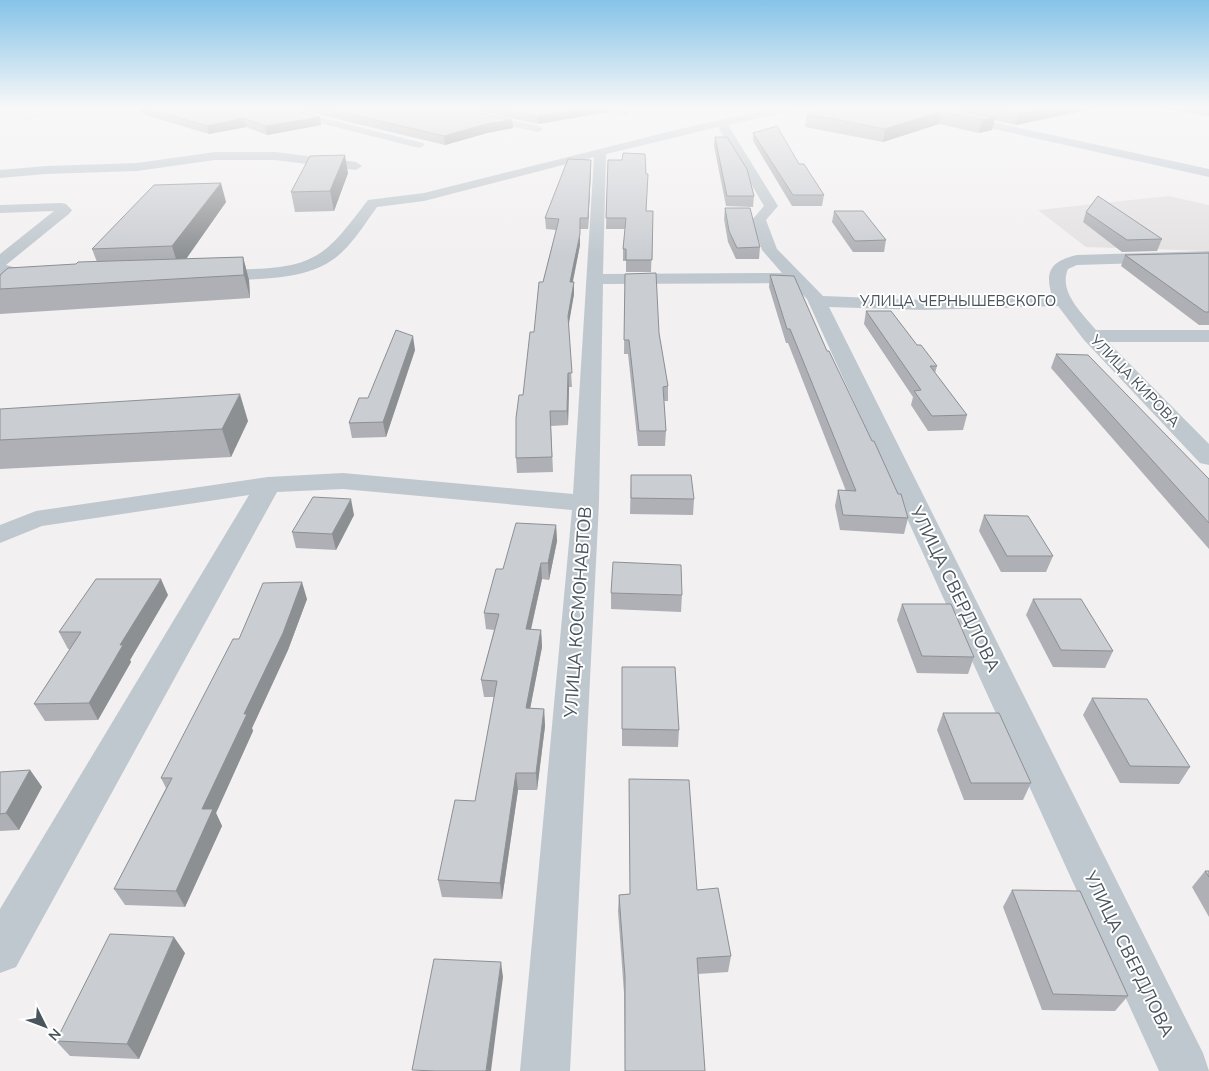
<svg xmlns="http://www.w3.org/2000/svg" width="1209" height="1071" viewBox="0 0 1209 1071" font-family="'Nunito Sans',sans-serif">
	<style>
		.education { fill: #e3e1e2 }
		.green { fill: #c2edd1 }
		.lines { fill: none; stroke-linecap: round; stroke-linejoin: round }
		.street { fill: #bfc8ce; fill-rule: evenodd }
		.secondary { fill: #bfc9d3; fill-rule: evenodd }
		.wall { fill: #aeb0b5 }
		.shaded-wall { fill: #8d9093 }
		.building { fill: #cacdd2; stroke: #8d9093 }
		.labels { text-anchor: middle; dominant-baseline: central; stroke-width: 4; stroke-linejoin: round; paint-order: stroke }
		.far-street-label { font-size: 15px; fill: #49545d; stroke: #fff }
		.street-label { font-size: 18px; fill: #49545d; stroke: #fff }
	</style>
	<rect width="100%" height="100%" fill="#f2f0f0"/>
	<!-- education -->
	<path class="education" d="M1169 196 1209 205V251L1086 247 1038 210Z"/>
	<!-- green -->
	<path class="green" d="M29 107H77L20 122Z"/>
	<g class="lines">
		<!-- street -->
		<g class="street">
			<path d="M262 107H279L423 143 425 145 419 148 264 109Z"/>
			<path d="M432 107H451L538 126 543 129 538 132 437 110Z"/>
			<path d="M598 107H614L629 113 624 116Z"/>
			<path d="M781 107H800L795 110 728 125 778 206 766 220 777 249 823 296 924 300 1052 296C1044 270 1052 261 1077 255L1209 251V261L1077 265 1068 269C1058 292 1083 314 1096 330H1209V342H1108L1209 444V465L1200 463 1084 340 1058 306 924 310 829 307 1203 1053 1209 1071H1159L807 299 791 283 603 284 599 503 570 1071H520L572 510 343 489 277 492 16 967 0 973V909L249 495 42 526 0 543V525L36 511 268 477 343 473 573 494 594 157 424 201 377 207C366 222 356 239 342 252 311 283 251 279 210 280L204 279 202 275 204 271C220 268 238 270 254 269 320 267 330 249 368 200L424 193 680 129ZM718 127 764 206 752 220 762 250 782 273 603 274 606 154Z"/>
			<path d="M215 152H275L356 162 362 166 356 170 275 160H215L137 171 46 174 0 178V170L46 166 137 163Z"/>
			<path d="M61 203 66 204 72 210 70 213 6 265 46 276 48 280 46 284 40 285 0 275V254L54 211 0 213V205Z"/>
		</g>
		<!-- secondary -->
		<path class="secondary" d="M904 107H923L1209 169V177L909 110Z"/>
	</g>
	<!-- wall -->
	<g class="wall">
		<path d="M140 107H279L320 117 321 125 267 135 246 127 209 134 142 114Z"/>
		<path d="M287 107H451L513 128 487 133 445 145Z"/>
		<path d="M460 107H608V112L538 124Z"/>
		<path d="M833 107H1101L1016 125 994 120 992 130 979 133 939 124 883 142 805 127 807 114Z"/>
		<path d="M1151 107H1209V116Z"/>
		<path d="M753 133 799 164 824 195 822 206H792L753 141Z"/>
		<path d="M715 137 754 196 753 207 726 206 714 146Z"/>
		<path d="M591 160 588 229H580V245L573 282H574V294L568 326 572 387H569L568 425 551 426 553 472 517 473 516 458 523 395 543 282 556 230 546 229 545 218Z"/>
		<path d="M608 160 646 211H653L651 272H626V261H623V249L625 229H606Z"/>
		<path d="M348 173 334 211 295 212 291 192Z"/>
		<path d="M226 202 186 259 243 257 249 280 250 298 0 314V275L97 262 92 249Z"/>
		<path d="M725 208 760 247 759 259H736L728 242 724 219Z"/>
		<path d="M834 211 886 240 884 252H853L832 222Z"/>
		<path d="M1086 212 1162 239 1157 251 1122 252 1083 222Z"/>
		<path d="M1209 253V325H1199L1121 266 1125 255Z"/>
		<path d="M625 274 659 333 668 386V401H664L666 431 665 446H638L628 354H624Z"/>
		<path d="M770 275 827 351 908 518 904 534 840 530 835 506 838 490 846 491 788 343H786L769 287Z"/>
		<path d="M866 311 917 345 937 366 935 373 967 415 963 430 928 431 911 405 913 397 864 324Z"/>
		<path d="M415 350 386 437 352 438 349 423 368 398Z"/>
		<path d="M1056 354 1209 479V549L1051 368Z"/>
		<path d="M0 409 248 421 231 457 0 469Z"/>
		<path d="M631 475 694 499 693 515 630 514Z"/>
		<path d="M354 515 336 550 296 548 292 532Z"/>
		<path d="M984 515 1053 556 1046 572H1001L979 531Z"/>
		<path d="M556 525 557 541 549 580 542 579 531 630H541L542 647 530 708 544 709 545 726 537 790H518L502 899 442 897 438 880 475 801 494 697H484L481 680 494 630 486 629 484 613 503 569Z"/>
		<path d="M611 593 682 595 681 612 611 609Z"/>
		<path d="M168 595 130 660 131 662 98 720 45 721 34 704 70 649H68L59 632Z"/>
		<path d="M307 599 288 650 252 728 253 731 216 813 222 826 185 907 125 905 114 889 166 788 161 778 239 639Z"/>
		<path d="M1033 599 1113 651 1105 668 1053 667 1026 615Z"/>
		<path d="M902 604 974 657 968 674 917 673 897 620Z"/>
		<path d="M622 684 679 730 678 747 622 746Z"/>
		<path d="M1092 698 1190 767 1179 784 1120 783 1083 715Z"/>
		<path d="M943 713 1031 783 1023 800H964L937 730Z"/>
		<path d="M30 770 42 787 19 830 0 831V772Z"/>
		<path d="M629 779 697 890 731 956 728 972 698 974 705 1071H625L624 993 618 911 619 895 630 894Z"/>
		<path d="M1205 871H1209V917L1192 887Z"/>
		<path d="M1012 890 1128 996 1115 1011 1042 1010 1003 907Z"/>
		<path d="M185 953 139 1059 70 1056 56 1041Z"/>
	</g>
	<!-- shaded-wall -->
	<g class="shaded-wall">
		<path d="M592 107H608V112L538 124 537 116Z"/>
		<path d="M625 107H641L625 109Z"/>
		<path d="M1047 107H1101L1016 125 1019 113Z"/>
		<path d="M942 111 939 124 883 142 885 129Z"/>
		<path d="M320 117 321 125 267 135 265 126Z"/>
		<path d="M244 118 246 127 209 134 207 126Z"/>
		<path d="M995 118 992 130 979 133 982 120Z"/>
		<path d="M512 120 513 128 487 133 445 145 444 136 486 124Z"/>
		<path d="M345 155 348 173 334 211 330 191Z"/>
		<path d="M591 160V169L588 229V218Z"/>
		<path d="M221 183 226 202 179 269 172 246Z"/>
		<path d="M580 218V245L570 294V282Z"/>
		<path d="M243 257 249 280 250 298 244 275Z"/>
		<path d="M574 282V294L568 329V316Z"/>
		<path d="M413 336 415 350 386 437 383 422Z"/>
		<path d="M568 373 569 387 568 425 567 411Z"/>
		<path d="M240 394 248 421 231 457 222 429Z"/>
		<path d="M351 499 354 515 336 550 332 534Z"/>
		<path d="M556 525 557 541 549 580 548 563Z"/>
		<path d="M541 563 542 579 527 646 526 629Z"/>
		<path d="M161 579 168 595 130 660 131 662 98 720 89 703 120 645Z"/>
		<path d="M302 582 307 599 288 650 252 728 253 731 216 813 222 826 185 907 176 891 202 809Z"/>
		<path d="M541 630 542 647 527 725 526 708Z"/>
		<path d="M544 709 545 726 537 790 536 773Z"/>
		<path d="M30 770 42 787 19 830 6 813Z"/>
		<path d="M516 773 518 790 502 899 500 883Z"/>
		<path d="M174 937 185 953 139 1059 127 1044Z"/>
		<path d="M501 962 503 977 491 1071H486Z"/>
	</g>
	<!-- building -->
	<g class="building">
		<path d="M144 107H279L320 117 265 126 244 118 207 126Z"/>
		<path d="M320 107H451L512 120 486 124 444 136Z"/>
		<path d="M496 107H592L537 116Z"/>
		<path d="M833 107H945L995 118 982 120 942 111 885 129 807 114Z"/>
		<path d="M992 107H1047L1019 113Z"/>
		<path d="M777 126 799 164H804L824 195H793L753 133Z"/>
		<path d="M715 137H727L747 169 754 196H727Z"/>
		<path d="M623 153 645 154 646 174H648L646 211H653L652 260H626V249H623L626 218H606L608 160H622Z"/>
		<path d="M345 155 330 191 291 192 310 156Z"/>
		<path d="M568 159 591 160 588 218H580V234L570 282H574L568 316 572 373H568L567 411H550L552 457 516 458V418L519 395H523L530 332H534L539 282H543L559 219 545 218Z"/>
		<path d="M221 183 172 246 92 249 154 185Z"/>
		<path d="M1098 196 1162 239 1127 240 1086 212Z"/>
		<path d="M725 208H750L760 247 737 248 729 231Z"/>
		<path d="M834 211H863L886 240 855 241Z"/>
		<path d="M1209 253V312H1205L1125 255Z"/>
		<path d="M243 257 244 275 0 289V275L8 268 76 264 78 262Z"/>
		<path d="M656 273 659 333 668 386 663 387 666 431H639L629 340H624L625 274Z"/>
		<path d="M770 275 794 276 827 351H829L872 441H874L898 494H901L908 518 843 515 838 490 856 491 790 329H787Z"/>
		<path d="M866 311H891L917 345H921L937 366H930L967 415 932 416 914 391 921 390Z"/>
		<path d="M396 330 413 336 383 422 349 423 359 398H368Z"/>
		<path d="M1056 354 1088 355 1209 479V523Z"/>
		<path d="M240 394 222 429 0 440V409Z"/>
		<path d="M631 475H691L694 499 631 498Z"/>
		<path d="M313 497 351 499 332 534 292 532Z"/>
		<path d="M984 515 1028 516 1053 556H1007Z"/>
		<path d="M516 523 556 525 548 563H541L526 629 541 630 526 708 544 709 536 773H516L500 883 438 880 455 800 475 801 497 681 481 680 499 614 484 613 496 569H503Z"/>
		<path d="M613 562 681 565 682 595 611 593Z"/>
		<path d="M96 579H161L120 645H123L89 703 34 704 81 632H59Z"/>
		<path d="M302 582 283 633 244 714H247L202 809H213L176 891 114 889 172 778H161L233 639H239L263 583Z"/>
		<path d="M1033 599H1081L1113 651 1061 650Z"/>
		<path d="M902 604H951L974 657 922 656Z"/>
		<path d="M622 667H675L679 730 622 729Z"/>
		<path d="M1092 698 1147 699 1190 767 1130 766Z"/>
		<path d="M943 713H999L1031 783H971Z"/>
		<path d="M30 770 6 813 0 814V772Z"/>
		<path d="M629 779 689 780 697 890 718 888 731 956 697 958 705 1071H625V977L619 895 630 894Z"/>
		<path d="M1205 871H1209V877Z"/>
		<path d="M1012 890 1080 891 1128 996 1053 994Z"/>
		<path d="M110 934 174 937 127 1044 56 1041Z"/>
		<path d="M434 959 501 962 486 1071H436L412 1070Z"/>
	</g>
	<!-- sky -->
	<linearGradient id="sky" x2="0" y2="1"><stop stop-color="#85c3e8"/><stop offset="0.42" stop-color="#f9f8f8"/><stop offset="1" stop-color="#f9f8f8" stop-opacity="0"/></linearGradient>
	<rect width="1209" height="257" fill="url(#sky)"/>
	<g class="labels">
		<!-- far-street labels -->
		<g class="far-street-label">
			<text x="958" y="301">УЛИЦА ЧЕРНЫШЕВСКОГО</text>
			<text transform="translate(1135 381) rotate(46)">УЛИЦА КИРОВА</text>
		</g>
		<!-- street labels -->
		<g class="street-label">
			<text transform="translate(955 589) rotate(64)">УЛИЦА СВЕРДЛОВА</text>
			<text transform="translate(578 612) rotate(-86)">УЛИЦА КОСМОНАВТОВ</text>
			<text transform="translate(1129 954) rotate(64)">УЛИЦА СВЕРДЛОВА</text>
		</g>
	</g>
	<!-- north arrow -->
	<g transform="translate(45 1026) rotate(132)" stroke="#ffffff" stroke-width="4" paint-order="stroke">
	<path d="M0-4L9 19L0 12L-9 19Z" fill="#49545d"/>
	<text y="-8" font-size="14" font-weight="bold" text-anchor="middle" fill="#49545d">N</text>
	</g>
</svg>
